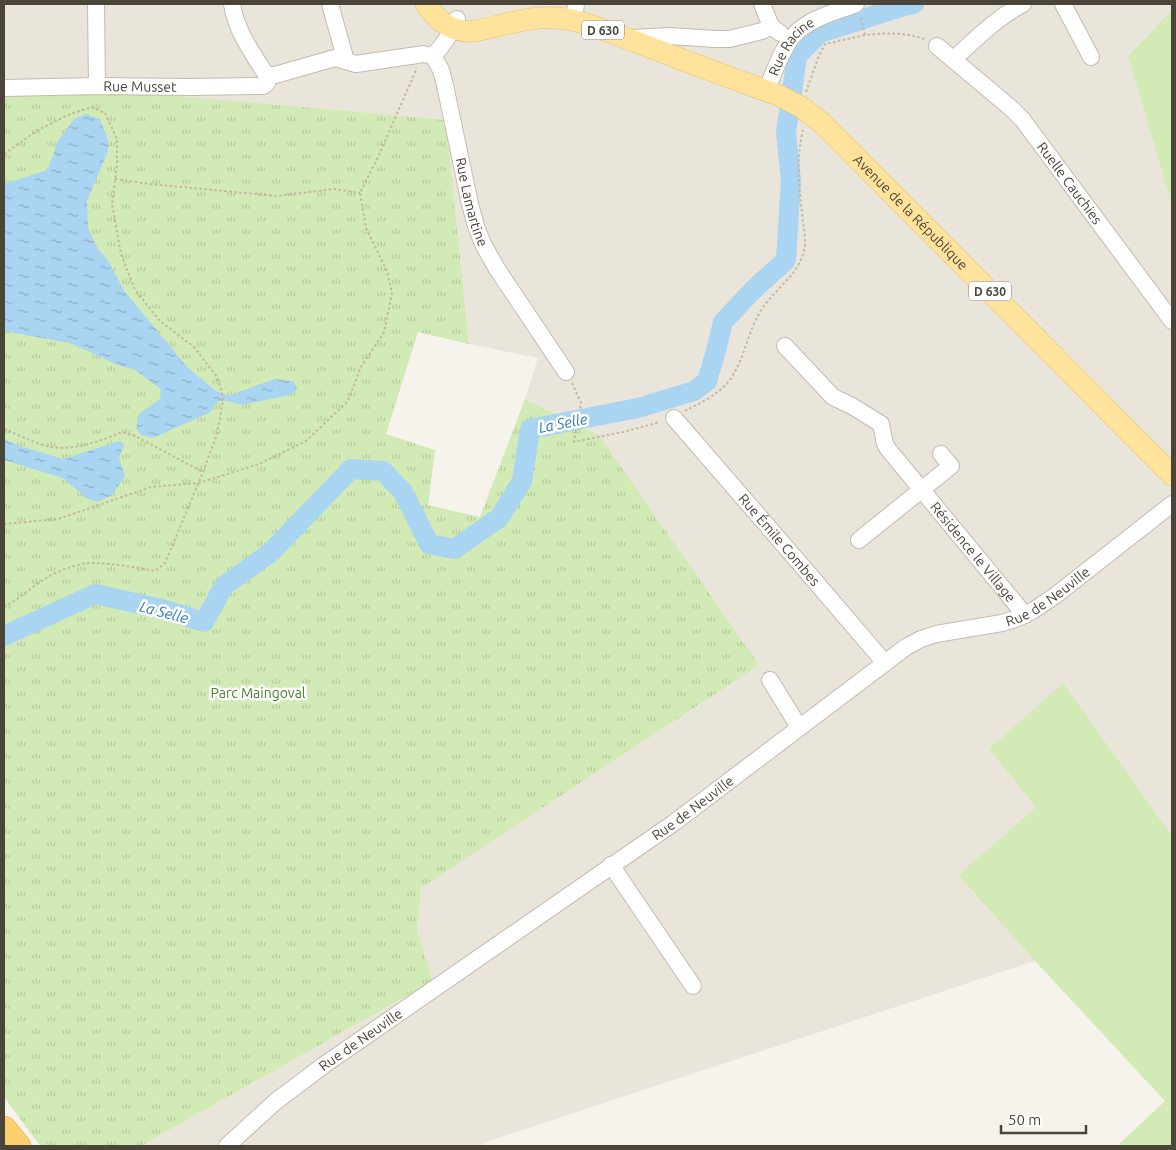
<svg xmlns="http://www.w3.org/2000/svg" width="1176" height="1150" viewBox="0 0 1176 1150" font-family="Ubuntu,sans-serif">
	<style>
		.residential { fill: #eae5da }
		.grass { fill: #d2eab5 }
		.park { fill: url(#park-tufts) }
		.water { fill: url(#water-ripples) }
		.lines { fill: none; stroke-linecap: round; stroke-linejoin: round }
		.river { stroke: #a9d4f2; stroke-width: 20 }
		.minor-casing { stroke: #c2bbae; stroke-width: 18 }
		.major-casing { stroke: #e6c16a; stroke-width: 22 }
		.highway-casing { stroke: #e0a43c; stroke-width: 26 }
		.path { stroke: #c4b79f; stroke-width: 2; stroke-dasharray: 2.5 2.5; stroke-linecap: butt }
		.minor { stroke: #fff; stroke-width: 16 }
		.major { stroke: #ffe39c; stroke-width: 21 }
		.highway { stroke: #ffcf6e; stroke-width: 25 }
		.labels { text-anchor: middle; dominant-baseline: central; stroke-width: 5; stroke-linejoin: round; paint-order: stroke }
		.shield { fill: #fff; stroke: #817c74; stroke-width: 1 }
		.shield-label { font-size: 12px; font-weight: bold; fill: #4b4439 }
		.street-label { font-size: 14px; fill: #4b4439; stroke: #fff }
		.park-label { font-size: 14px; fill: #4a7f2a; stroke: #fff }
		.water-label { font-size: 15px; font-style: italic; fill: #2e7ab2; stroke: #fff }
	</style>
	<defs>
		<pattern id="park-tufts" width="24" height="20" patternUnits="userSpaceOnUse" patternTransform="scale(1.25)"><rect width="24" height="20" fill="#d2eab5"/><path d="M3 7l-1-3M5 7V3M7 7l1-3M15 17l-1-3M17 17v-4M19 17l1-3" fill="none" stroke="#b6ca9c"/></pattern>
		<pattern id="water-ripples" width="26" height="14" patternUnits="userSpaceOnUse" patternTransform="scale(1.25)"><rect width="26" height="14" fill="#a9d4f2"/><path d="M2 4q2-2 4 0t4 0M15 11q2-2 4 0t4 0" fill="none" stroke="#8caec5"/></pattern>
	</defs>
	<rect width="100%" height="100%" fill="#f6f3ec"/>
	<!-- residential -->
	<path class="residential" d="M4 4H1172V10L1128 56 1171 202H1172V836L1063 684 1036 807 958 875 1035 961 486 1142 480 1146H141L433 981 417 930 421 888 671 722 599 435 525 399 538 358 469 344 446 120 4 93Z"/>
	<!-- grass -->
	<g class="grass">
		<path d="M1172 10V202H1171L1128 56Z"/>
		<path d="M1063 683 1172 836V1146H1121L1119 1144 1165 1101 1035 961 958 875 1036 807 989 749Z"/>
	</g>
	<!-- park -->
	<path class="park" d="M121 91 446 120 469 344 418 332 386 434 435 450 428 505 480 517 525 399 599 435 759 665 421 888 417 930 433 981 141 1146H40L4 1097V93Z"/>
	<!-- water -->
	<g class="water">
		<path d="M86 114 100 119 108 139V151L87 201 88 228 98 249 107 259 125 292 188 368 216 391 228 396 275 379 293 381 297 388 293 394 242 405 228 401H218L209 413 153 438 141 435 136 428 139 414 160 399 161 389 135 370 118 365 70 343 4 331V184L47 170 53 156 56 144 74 119Z"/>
		<path d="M4 439 20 446 63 459 120 441 124 445 119 458 125 476 112 495 98 502 86 498 63 478 4 460Z"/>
	</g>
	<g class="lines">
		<!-- river -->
		<path class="river" d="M4 636 95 594 162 609 204 622 224 586 271 552 351 469 383 471 403 492 429 544 454 549 499 518 522 481 530 429 638 408 694 391 707 381 716 351 723 322 753 290 786 260 791 180 786 133 797 56 820 33 904 6 914 4"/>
		<defs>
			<g id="minor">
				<path d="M96 4 97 86"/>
				<path d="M232 4C236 30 251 51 265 73L268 75"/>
				<path d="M330 4 346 61"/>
				<path d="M762 4 771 26 780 33"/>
				<path d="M1063 4 1091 57"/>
				<path id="s1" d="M457 19C451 33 444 45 433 56L441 70 445 85 470 204 476 226 483 244 497 269 566 372"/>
				<path d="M574 20 576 4"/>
				<path d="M631 38 670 36 716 39H729L762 31 771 26"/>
				<path id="s2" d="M937 46 1012 109 1022 119 1172 321"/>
				<path d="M954 59C976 39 996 18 1023 4"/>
				<path d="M268 75H275L335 58 339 59 356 64 417 55 422 54 433 56"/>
				<path id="s3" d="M4 88 97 86 189 87 263 86 267 83 268 75"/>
				<path id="s4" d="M766 91C773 75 782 48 794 35 809 18 836 12 856 4"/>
				<path id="s5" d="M785 346 833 397 852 406 881 424 885 444 888 449 1025 615"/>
				<path id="s6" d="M674 418 796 559 885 663"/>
				<path d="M859 540 951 466 941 454"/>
				<path d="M770 680 799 727"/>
				<path d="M611 865 693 986"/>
				<path id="s7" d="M227 1146 275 1102 324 1065 675 822 906 647 921 639 936 634 1002 623 1018 618 1034 610 1056 595 1172 504"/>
			</g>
			<g id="major">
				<path id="s8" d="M426 4C436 20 452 33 473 31 484 30 495 26 506 24 522 20 539 17 555 18 582 19 613 34 639 43 685 61 731 78 778 95L801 107 822 123 1172 475"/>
			</g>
			<path id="highway" d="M4 1129 18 1146"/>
		</defs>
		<!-- minor casing -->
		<use href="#minor" class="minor-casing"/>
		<!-- major casing -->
		<use href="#major" class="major-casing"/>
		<!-- highway casing -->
		<use href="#highway" class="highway-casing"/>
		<!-- path -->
		<g class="path">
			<path d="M861 18 865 35C886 33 904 32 924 39"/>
			<path d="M806 92 818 58 825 44 865 35"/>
			<path d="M4 154 38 130 70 114 92 107 105 113 117 139V164L112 204 121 254 135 290 160 321 194 347 217 377 222 393 223 401 217 434 203 472 165 563 155 571C133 567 111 563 89 563 75 564 58 571 46 578 31 587 19 600 4 606"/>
			<path d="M115 179 150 184 277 196 334 189 360 193"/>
			<path d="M572 383 581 403 574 442 623 432 660 422"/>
			<path d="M685 411C700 403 718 395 729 381 744 361 747 334 760 312 774 288 803 274 805 243 805 233 803 223 802 213 799 185 796 158 803 130"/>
			<path d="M4 429C17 434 30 441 43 445 70 453 98 442 122 432L135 436 203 472"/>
			<path d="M4 524 58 519 151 487 199 483 259 464 306 441 348 401 361 367 384 332 392 293 387 271 366 228 360 193 378 157 417 68"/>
		</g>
		<!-- minor -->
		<use href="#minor" class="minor"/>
		<!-- major -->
		<use href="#major" class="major"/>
		<!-- highway -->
		<use href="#highway" class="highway"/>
	</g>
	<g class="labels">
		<!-- shield labels -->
		<g class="shield">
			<rect x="582" y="20.5" width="42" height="19" rx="4"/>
			<rect x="969" y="281.5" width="42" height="19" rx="4"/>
		</g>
		<g class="shield-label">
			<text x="603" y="30">D 630</text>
			<text x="990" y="291">D 630</text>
		</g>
		<!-- street labels -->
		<g class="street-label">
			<text stroke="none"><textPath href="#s4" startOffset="52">Rue Racine</textPath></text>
			<text stroke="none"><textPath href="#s3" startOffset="136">Rue Musset</textPath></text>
			<text stroke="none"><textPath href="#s2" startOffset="192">Ruelle Cauchies</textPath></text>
			<text stroke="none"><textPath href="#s1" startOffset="196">Rue Lamartine</textPath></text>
			<text stroke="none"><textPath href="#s8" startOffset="555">Avenue de la République</textPath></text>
			<text stroke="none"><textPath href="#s6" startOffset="161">Rue Émile Combes</textPath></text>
			<text stroke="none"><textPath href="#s5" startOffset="285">Résidence le Village</textPath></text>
			<text stroke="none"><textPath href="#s7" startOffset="996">Rue de Neuville</textPath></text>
			<text stroke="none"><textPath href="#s7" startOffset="576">Rue de Neuville</textPath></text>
			<text stroke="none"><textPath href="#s7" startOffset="171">Rue de Neuville</textPath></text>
		</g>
		<!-- park labels -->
		<g class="park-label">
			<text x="258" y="693">Parc Maingoval</text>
		</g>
		<!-- water labels -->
		<g class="water-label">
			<text transform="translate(563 423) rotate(-11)">La Selle</text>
			<text transform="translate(164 612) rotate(15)">La Selle</text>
		</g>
	</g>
	<!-- border -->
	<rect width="1176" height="1150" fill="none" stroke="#4b4439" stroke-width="10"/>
	<!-- scale -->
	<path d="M1001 1125v8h85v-8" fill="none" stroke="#4b4439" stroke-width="2.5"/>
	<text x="1008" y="1125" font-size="15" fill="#4b4439" stroke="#ffffff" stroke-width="4" paint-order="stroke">50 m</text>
</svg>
